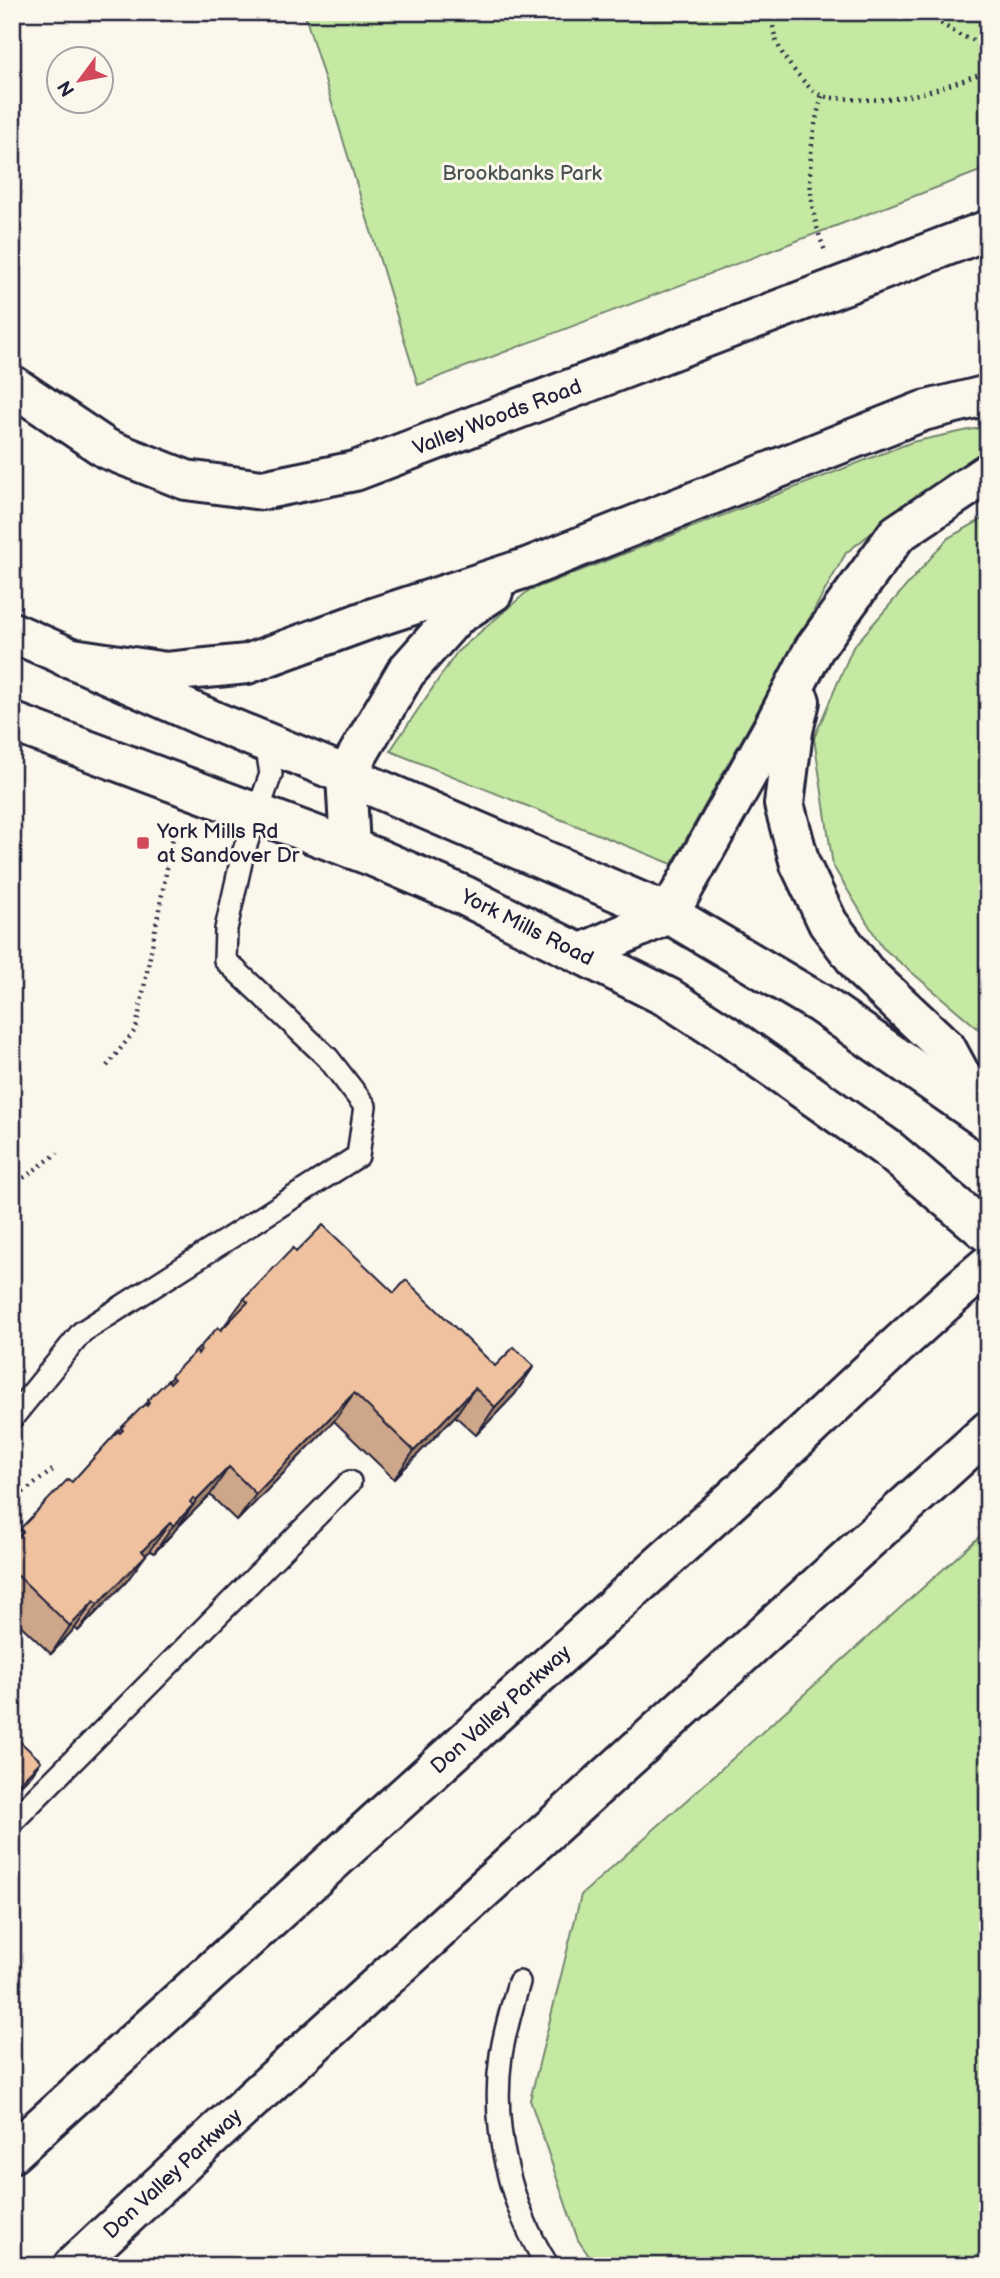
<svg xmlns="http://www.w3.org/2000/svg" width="1000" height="2278" viewBox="0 0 1000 2278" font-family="'Balsamiq Sans',sans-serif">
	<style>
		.green { fill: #c5e9a3; stroke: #74866f; stroke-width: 2 }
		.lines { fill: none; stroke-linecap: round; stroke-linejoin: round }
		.lane-casing { stroke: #22223b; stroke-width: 26 }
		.secondary-casing { stroke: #22223b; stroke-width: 44 }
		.highway-casing { stroke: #22223b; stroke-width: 44 }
		.path { stroke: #22223b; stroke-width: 4.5; stroke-dasharray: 2 5; stroke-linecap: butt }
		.lane { stroke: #fbf7ec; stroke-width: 21 }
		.secondary { stroke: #fbf7ec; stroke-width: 38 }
		.highway { stroke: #fbf7ec; stroke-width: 38 }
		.wall { fill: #cea689; stroke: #22223b; stroke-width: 2 }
		.shaded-wall { fill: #a7876f; stroke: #22223b; stroke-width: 2 }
		.building { fill: #efc19f; stroke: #22223b; stroke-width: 2 }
		.poi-dot { fill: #d1495b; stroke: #fbf7ec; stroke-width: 2.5 }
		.labels { text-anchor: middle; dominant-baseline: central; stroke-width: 6; stroke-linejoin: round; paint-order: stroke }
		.park-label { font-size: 21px; fill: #4b5455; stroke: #fbf7ec }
		.street-label { font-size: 21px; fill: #22223b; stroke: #fbf7ec }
		.poi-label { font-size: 21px; fill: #22223b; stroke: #fbf7ec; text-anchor: start }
	</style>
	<rect width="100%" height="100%" fill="#fbf7ec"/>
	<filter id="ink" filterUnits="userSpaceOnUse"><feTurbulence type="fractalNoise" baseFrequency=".0143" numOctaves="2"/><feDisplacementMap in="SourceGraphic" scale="14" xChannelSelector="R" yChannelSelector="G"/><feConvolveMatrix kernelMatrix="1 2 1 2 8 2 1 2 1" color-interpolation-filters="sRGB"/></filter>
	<g filter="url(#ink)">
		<!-- green -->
		<g class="green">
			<path d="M304 12H988V168L418 385Z"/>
			<path d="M988 426V454L947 474 846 553 672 864 390 751 457 652 528 591 912 442Z"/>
			<path d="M988 516V1037L882 947 833 866 814 738 853 647 948 538Z"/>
			<path d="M988 1529V2266H596L578 2240 530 2100 581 1895Z"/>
		</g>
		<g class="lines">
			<defs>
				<g id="lane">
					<path d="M12 1418 82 1332 358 1156 365 1106 328 1058 225 960 226 929 243 853 271 774 266 743"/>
					<path d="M12 1822 350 1482"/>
					<path d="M519 1982C512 2006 505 2030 501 2055 491 2127 509 2205 548 2266"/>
				</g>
				<g id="secondary">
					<path id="s1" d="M12 385 107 449 186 480 262 490 355 471 988 230"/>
					<path d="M12 632 214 721 346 775 669 914 819 1003 988 1121"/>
					<path id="s2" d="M12 722 374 857 465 896 669 998 729 1037 888 1149 988 1233"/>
					<path d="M346 775 350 848"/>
				</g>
				<g id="highway">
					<path d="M66 657 166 672 247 664 373 618 529 567 923 411 988 395"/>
					<path d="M800 701 793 731 784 804 800 864 828 923 865 972 946 1048 984 1118"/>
					<path d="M346 775 406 672 455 617 493 592"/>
					<path d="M582 953 669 914 773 728 814 649 897 534 988 473"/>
					<path id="s3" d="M12 2153C245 1940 480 1728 714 1516 806 1434 893 1345 988 1265"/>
					<path id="s4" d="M73 2266 233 2117 988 1431"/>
				</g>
			</defs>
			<!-- lane casing -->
			<use href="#lane" class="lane-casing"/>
			<!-- secondary casing -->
			<use href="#secondary" class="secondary-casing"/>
			<!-- highway casing -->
			<use href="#highway" class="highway-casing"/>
			<!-- path -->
			<g class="path">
				<path d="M772 12C772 36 780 54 795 71 803 80 812 93 823 96 832 99 842 98 851 99 905 103 938 89 988 71"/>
				<path d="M923 12 961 36 988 45"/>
				<path d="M822 96C807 147 804 203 826 253"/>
				<path d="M107 1066 136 1029 173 837"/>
				<path d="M12 1186 58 1153"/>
				<path d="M12 1501 54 1469"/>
			</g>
			<!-- lane -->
			<use href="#lane" class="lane"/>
			<!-- secondary -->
			<use href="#secondary" class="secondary"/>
			<!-- highway -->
			<use href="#highway" class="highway"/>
		</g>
		<!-- wall -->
		<path class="wall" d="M296 1252 394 1293 495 1366H534L515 1394 476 1435 455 1416 394 1479 334 1421 237 1521 210 1495 176 1529 154 1553 150 1551 143 1558 126 1582 78 1631 75 1628 51 1654 12 1617V1539L20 1529 72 1482 121 1428 145 1405 199 1348 221 1330 244 1299Z"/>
		<!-- shaded-wall -->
		<g class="shaded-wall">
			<path d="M534 1366 515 1394 476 1435 495 1407Z"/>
			<path d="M475 1388 455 1416 394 1479 414 1451Z"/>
			<path d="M354 1393 334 1421 237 1521 256 1494Z"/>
			<path d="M229 1467 210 1495 176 1529 196 1501Z"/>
			<path d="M190 1502 176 1522 193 1505 173 1533 154 1553Z"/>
			<path d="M170 1523 126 1582 78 1631 98 1604 142 1551Z"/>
			<path d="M94 1601 75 1628 51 1654 70 1626Z"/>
			<path d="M41 1761 32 1774 12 1794V1791Z"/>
		</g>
		<!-- building -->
		<g class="building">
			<path d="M323 1225 394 1293 406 1280 495 1366 514 1347 534 1366 495 1407 475 1388 414 1451 354 1393 256 1494 229 1467 196 1501 193 1498 190 1502 193 1505 173 1526 170 1523 142 1551 146 1555 98 1604 94 1601 70 1626 12 1570V1543L23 1532 20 1529 68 1479 72 1482 118 1431 120 1433 123 1430 121 1428 145 1404 147 1406 149 1403 147 1401 168 1380 170 1383 174 1379 171 1376 196 1351 198 1354 201 1350 199 1348 218 1327 221 1330 248 1302 244 1299 293 1248 296 1252Z"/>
			<path d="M12 1734 41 1761 13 1789 12 1788Z"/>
		</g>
	</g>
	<!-- markers -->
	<rect class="poi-dot" x="136" y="836" width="14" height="14" rx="3.5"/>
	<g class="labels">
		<!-- park labels -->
		<g class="park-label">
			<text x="522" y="173">Brookbanks Park</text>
		</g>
		<!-- street labels -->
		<g class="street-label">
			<text stroke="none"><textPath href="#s1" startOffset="523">Valley Woods Road</textPath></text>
			<text stroke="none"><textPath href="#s2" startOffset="555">York Mills Road</textPath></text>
			<text stroke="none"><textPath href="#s3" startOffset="660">Don Valley Parkway</textPath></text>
			<text stroke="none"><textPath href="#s4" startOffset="136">Don Valley Parkway</textPath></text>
		</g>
		<!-- poi labels -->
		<g class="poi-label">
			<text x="157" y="831">York Mills Rd<tspan x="157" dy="24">at Sandover Dr</tspan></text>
		</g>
	</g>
	<!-- margin -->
	<rect width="1000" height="2278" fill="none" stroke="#fbf7ec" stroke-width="42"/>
	<rect x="21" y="21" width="958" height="2236" fill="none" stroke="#22223b" stroke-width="2.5" filter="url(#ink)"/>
	<!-- north arrow -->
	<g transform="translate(80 80) rotate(238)"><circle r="33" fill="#fbf7ec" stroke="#a4a2a5" stroke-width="2"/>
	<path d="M0-5L12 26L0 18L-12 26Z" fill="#d1495b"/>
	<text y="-10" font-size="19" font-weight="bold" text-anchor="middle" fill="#22223b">N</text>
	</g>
</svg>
